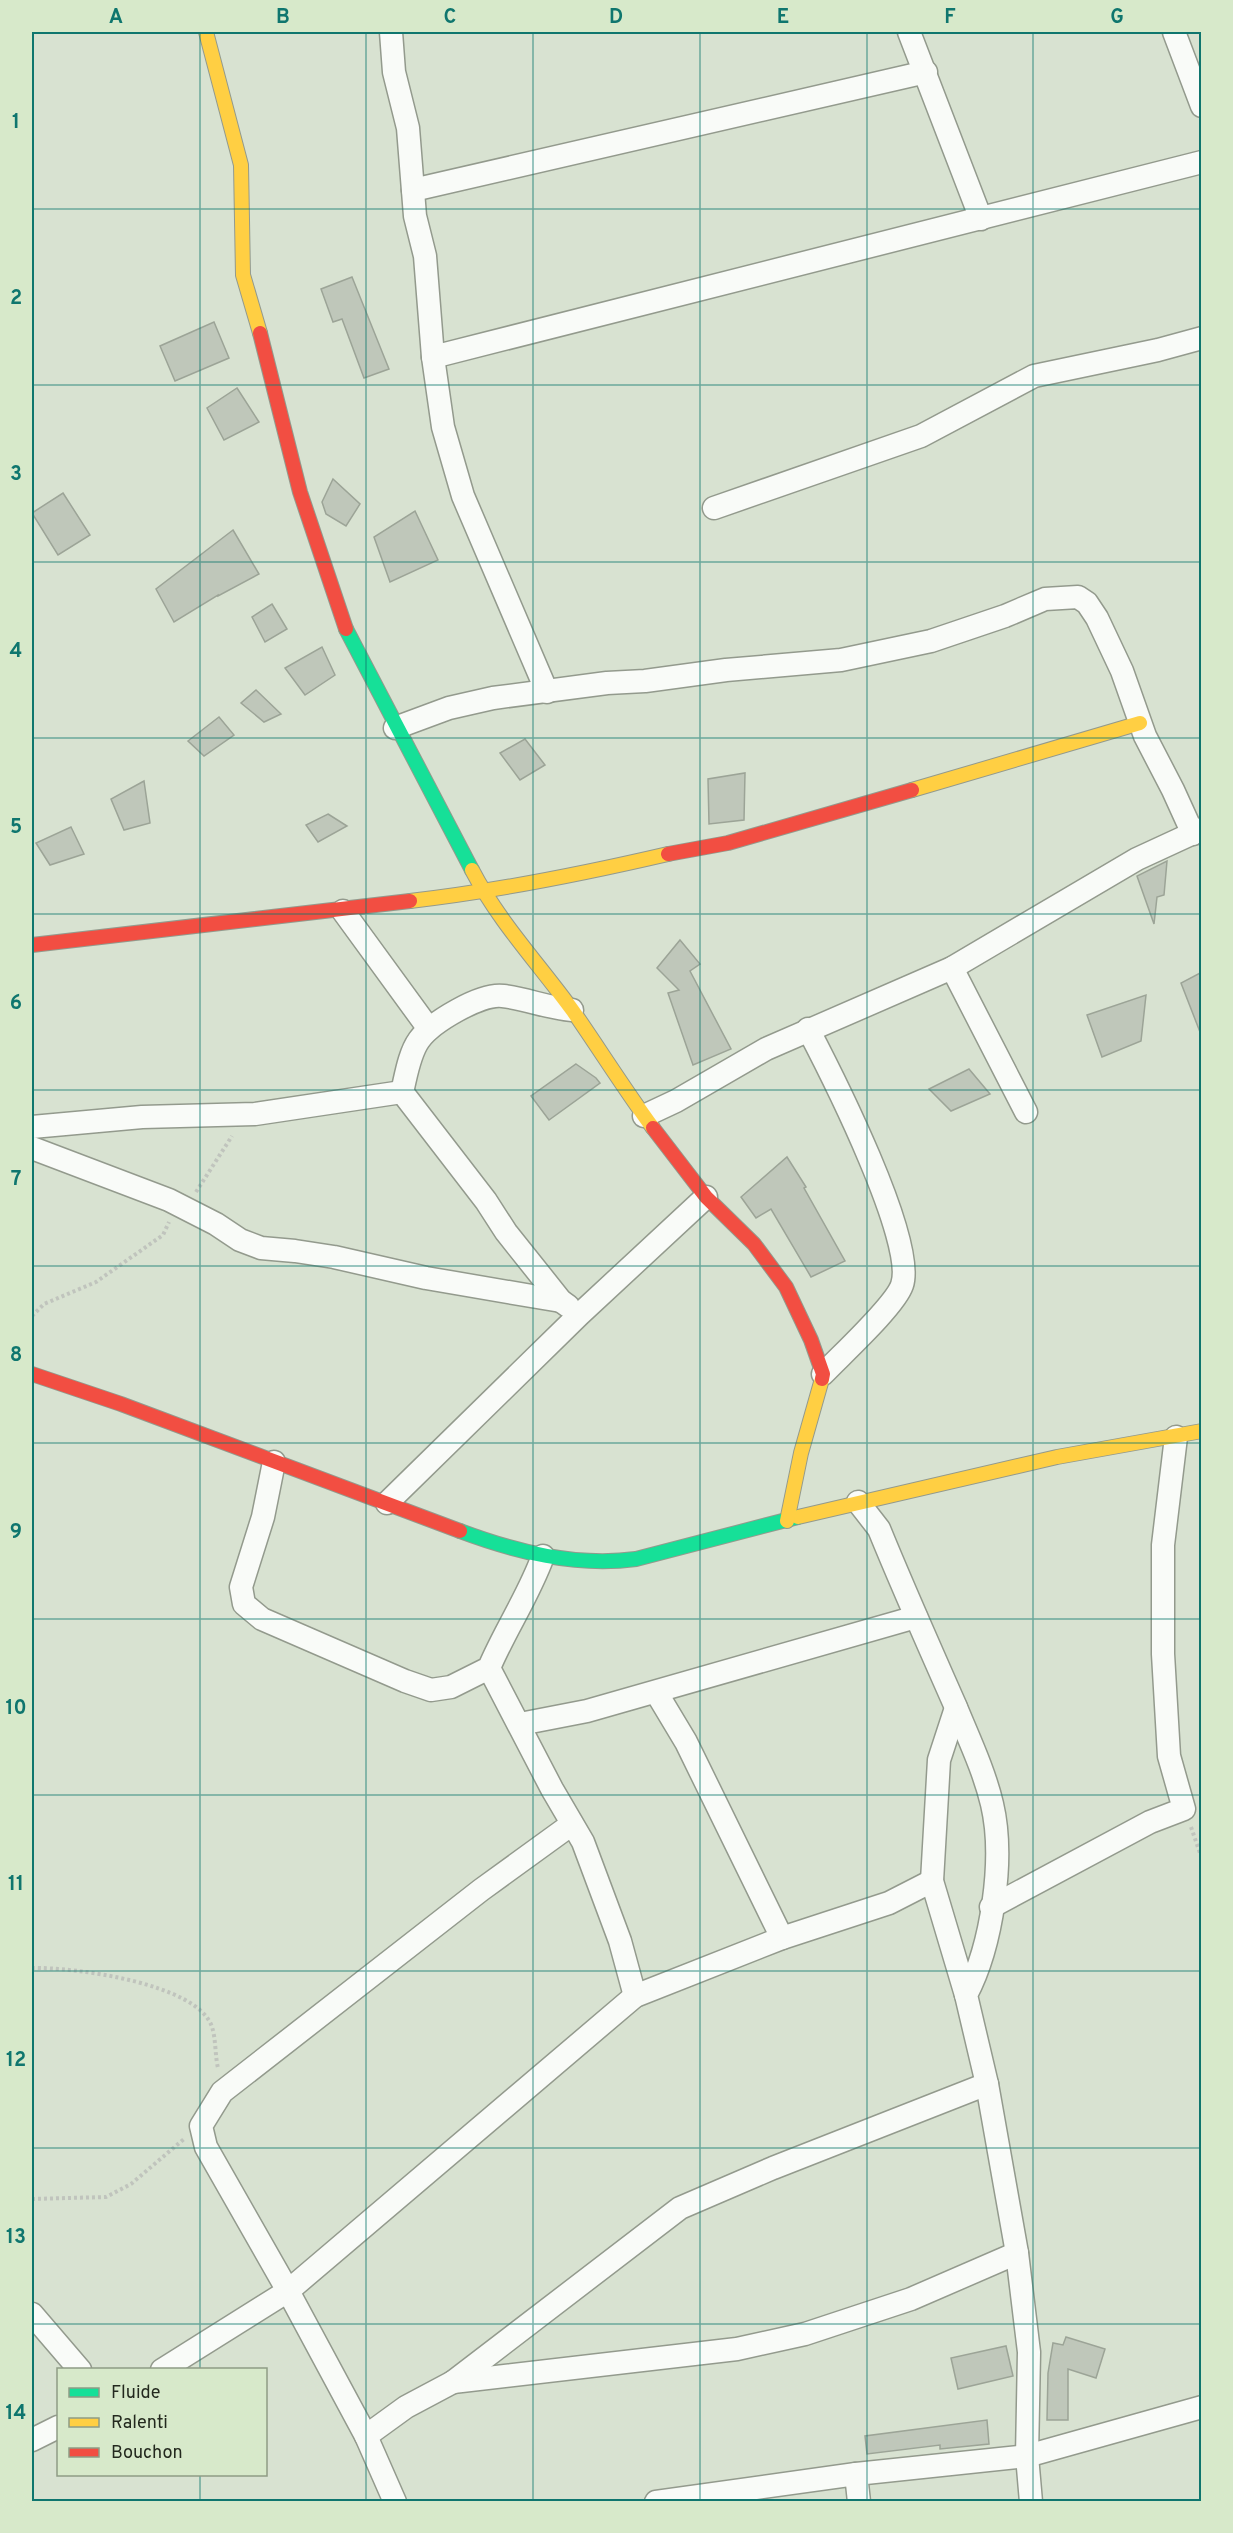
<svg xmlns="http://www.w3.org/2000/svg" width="1233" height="2533" viewBox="0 0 1233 2533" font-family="Overpass,sans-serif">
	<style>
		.building { fill: #bfc7ba; stroke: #9ca497; stroke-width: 1.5 }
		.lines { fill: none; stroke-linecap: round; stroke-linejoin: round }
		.street-casing { stroke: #939a8d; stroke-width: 25 }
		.fast-casing { stroke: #939a8d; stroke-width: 16 }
		.slow-casing { stroke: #939a8d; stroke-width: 16 }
		.jam-casing { stroke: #939a8d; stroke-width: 16 }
		.path { stroke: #c0c4bd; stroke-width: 4; stroke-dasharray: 3 3; stroke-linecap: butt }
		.street { stroke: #f9fbf8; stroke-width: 22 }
		.fast { stroke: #16e098; stroke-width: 14 }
		.slow { stroke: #ffcf43; stroke-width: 14 }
		.jam { stroke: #f24e42; stroke-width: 14 }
		.grid { fill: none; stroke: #0f766e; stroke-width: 1.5; stroke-opacity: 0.55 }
		.neatline { fill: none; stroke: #0f766e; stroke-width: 2 }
		.grid-label { font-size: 20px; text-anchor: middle; font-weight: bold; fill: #0f766e }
	</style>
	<rect width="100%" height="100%" fill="#d8e2d1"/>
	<!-- building -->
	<g class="building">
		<path d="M352 277 389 369 364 378 342 319 333 322 321 289Z"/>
		<path d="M214 322 229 358 175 381 160 346Z"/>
		<path d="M237 388 259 422 224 440 207 408Z"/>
		<path d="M333 479 360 504 346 526 326 514 322 502Z"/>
		<path d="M63 493 90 535 58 555 32 513Z"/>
		<path d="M415 511 438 560 390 582 374 537Z"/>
		<path d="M233 530 259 574 218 596V595L174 622 156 589Z"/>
		<path d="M272 604 287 629 265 642 252 617Z"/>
		<path d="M322 647 335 675 305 695 285 668Z"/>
		<path d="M256 690 281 714 264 722 241 703Z"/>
		<path d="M219 717 234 735 204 756 188 741Z"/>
		<path d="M525 739 545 765 520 780 500 753Z"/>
		<path d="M745 773 744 820 709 824 708 779Z"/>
		<path d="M144 781 150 823 124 830 111 799Z"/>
		<path d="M328 814 347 826 318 842 306 825Z"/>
		<path d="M71 827 84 854 50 865 36 843Z"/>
		<path d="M1167 861 1164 895 1157 897 1154 924 1137 876Z"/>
		<path d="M680 940 700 964 690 971 731 1049 693 1065 668 993 679 990 657 968Z"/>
		<path d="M1202 972V1032H1200L1181 983Z"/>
		<path d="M1146 995 1141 1041 1102 1057 1087 1015Z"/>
		<path d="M576 1064 596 1078 600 1083 549 1120 531 1096Z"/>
		<path d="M969 1069 990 1094 951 1111 929 1089Z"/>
		<path d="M787 1157 806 1187 804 1188 845 1261 811 1277 771 1209 756 1218 741 1197Z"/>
		<path d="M1066 2337 1105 2349 1096 2378 1068 2369V2420H1047L1048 2373 1053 2343 1063 2345Z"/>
		<path d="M1006 2346 1013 2376 958 2389 951 2358Z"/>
		<path d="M987 2420 989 2444 940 2449V2445L867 2454 865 2436Z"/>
	</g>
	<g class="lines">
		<defs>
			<g id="street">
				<path d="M391 32 394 72 408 128 415 216 425 256 433 357 443 427 463 496 547 692"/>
				<path d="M909 32 981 219"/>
				<path d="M1174 32 1202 106"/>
				<path d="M413 190 926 72"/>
				<path d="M433 357 1202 162"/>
				<path d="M714 508 921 436 1034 376 1158 350 1202 338"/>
				<path d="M395 728 449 708 493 698 607 683 645 681 726 670 841 660 931 641 1005 616 1045 599 1078 597 1087 603 1097 618 1122 671 1145 736 1173 790 1193 834"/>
				<path d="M343 911 429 1029"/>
				<path d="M952 968 1026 1112"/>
				<path d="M808 1029C831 1073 917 1242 902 1285 895 1306 841 1355 823 1374"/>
				<path d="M402 1092 486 1201 506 1232 561 1301 568 1306"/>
				<path d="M402 1092C406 1076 409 1054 419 1040 432 1022 481 993 503 996 527 999 548 1008 572 1010"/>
				<path d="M644 1116 676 1101 766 1049 952 968 1137 859 1202 829"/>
				<path d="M32 1127 142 1117 255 1114 402 1092"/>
				<path d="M32 1148 169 1200 216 1224 240 1240 261 1248 295 1251 334 1257 426 1278 561 1301"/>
				<path d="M274 1462 263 1517 241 1587 244 1604 262 1619 405 1681 431 1690 451 1687 489 1668C505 1630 529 1595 543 1556"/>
				<path d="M858 1502 879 1529C903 1588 929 1646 955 1705 968 1737 984 1770 992 1804 1005 1859 992 1946 966 1995L987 2084 1017 2253 1029 2352 1027 2456 1031 2502"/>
				<path d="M387 1503 580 1314 706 1197"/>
				<path d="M489 1668 552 1789 583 1842 620 1941 635 1996"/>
				<path d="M656 1692 686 1742 782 1938"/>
				<path d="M956 1708 939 1760 932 1881 966 1995"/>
				<path d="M520 1724 587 1711 916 1617"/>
				<path d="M991 1907 1150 1822 1184 1809 1169 1756 1163 1654V1545L1176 1437"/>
				<path d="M32 2314 80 2370"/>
				<path d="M162 2370 288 2291 635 1996 782 1938 889 1903 932 1881"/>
				<path d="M453 2382 737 2349 805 2334 911 2299 1017 2253"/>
				<path d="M366 2436 288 2291 206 2147 201 2126 222 2092 481 1890 572 1824"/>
				<path d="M32 2440 58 2427"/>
				<path d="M856 2474 859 2502"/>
				<path d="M395 2502 366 2436 406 2407 453 2382 680 2208 773 2168 987 2084"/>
				<path d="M656 2502 856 2474 1027 2456 1202 2407"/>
			</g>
			<g id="fast">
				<path d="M346 629 472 870"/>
				<path d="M460 1531C516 1552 576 1567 636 1559L798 1517"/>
			</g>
			<g id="slow">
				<path d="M206 32 241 165 243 275 260 333"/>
				<path d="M912 790 1140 723"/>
				<path d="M472 870C499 922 539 964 573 1011 600 1050 625 1090 653 1128"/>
				<path d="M410 901C497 891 582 874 668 854"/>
				<path d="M798 1517 1057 1457 1202 1431"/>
				<path d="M787 1521 801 1453 822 1379"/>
			</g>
			<g id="jam">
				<path d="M260 333 300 492 346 629"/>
				<path d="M668 854 728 843 912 790"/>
				<path d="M32 945 410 901"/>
				<path d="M653 1128 706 1197 754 1244 786 1287 811 1340 823 1374 822 1379"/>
				<path d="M32 1374 121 1404 460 1531"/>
			</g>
		</defs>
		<!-- street casing -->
		<use href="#street" class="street-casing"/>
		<!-- fast casing -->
		<use href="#fast" class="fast-casing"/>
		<!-- slow casing -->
		<use href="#slow" class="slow-casing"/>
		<!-- jam casing -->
		<use href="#jam" class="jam-casing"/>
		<!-- path -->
		<g class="path">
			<path d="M196 1192 232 1136"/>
			<path d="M32 1316 44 1304 96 1282 163 1235 169 1222"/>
			<path d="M1191 1827 1202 1859"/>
			<path d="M32 1968C72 1967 198 1983 212 2027 216 2039 215 2056 218 2068"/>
			<path d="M32 2199 106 2197 131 2184 184 2139"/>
		</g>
		<!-- street -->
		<use href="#street" class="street"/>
		<!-- fast -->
		<use href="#fast" class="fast"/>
		<!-- slow -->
		<use href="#slow" class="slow"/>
		<!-- jam -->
		<use href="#jam" class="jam"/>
	</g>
	<!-- grid -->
	<path class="grid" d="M200 32V2370M366 32V2502M533 32V2502M700 32V2502M867 32V2502M1033 32V2502M32 209H1202M32 385H1202M32 562H1202M32 738H1202M32 914H1202M32 1090H1202M32 1266H1202M32 1443H1202M32 1619H1202M32 1795H1202M32 1971H1202M32 2148H1202M32 2324H1202M200 2474V2502"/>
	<!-- border -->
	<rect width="1233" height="2533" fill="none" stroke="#d7e9ca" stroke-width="66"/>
	<!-- legend -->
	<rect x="57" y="2368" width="210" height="108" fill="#d7e9ca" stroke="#8f9c85" stroke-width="1.5"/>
	<rect x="69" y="2388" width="30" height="9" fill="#16e098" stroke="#8f9c85" stroke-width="1.5"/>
	<text x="111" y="2398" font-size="18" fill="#23291e">Fluide</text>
	<rect x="69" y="2418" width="30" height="9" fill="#ffcf43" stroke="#8f9c85" stroke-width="1.5"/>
	<text x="111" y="2428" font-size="18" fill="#23291e">Ralenti</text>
	<rect x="69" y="2448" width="30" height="9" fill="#f24e42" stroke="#8f9c85" stroke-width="1.5"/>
	<text x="111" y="2458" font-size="18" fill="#23291e">Bouchon</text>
	<rect x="33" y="33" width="1167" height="2467" class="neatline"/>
	<g class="grid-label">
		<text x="116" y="23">A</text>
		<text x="283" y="23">B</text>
		<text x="450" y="23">C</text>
		<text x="616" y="23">D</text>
		<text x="783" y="23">E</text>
		<text x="950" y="23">F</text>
		<text x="1117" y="23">G</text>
		<text x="16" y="128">1</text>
		<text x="16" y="304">2</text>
		<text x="16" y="480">3</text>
		<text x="16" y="657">4</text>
		<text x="16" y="833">5</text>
		<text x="16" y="1009">6</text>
		<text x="16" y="1185">7</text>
		<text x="16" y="1361">8</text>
		<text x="16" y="1538">9</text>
		<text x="16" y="1714">10</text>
		<text x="16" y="1890">11</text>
		<text x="16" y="2066">12</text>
		<text x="16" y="2243">13</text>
		<text x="16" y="2419">14</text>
	</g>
</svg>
